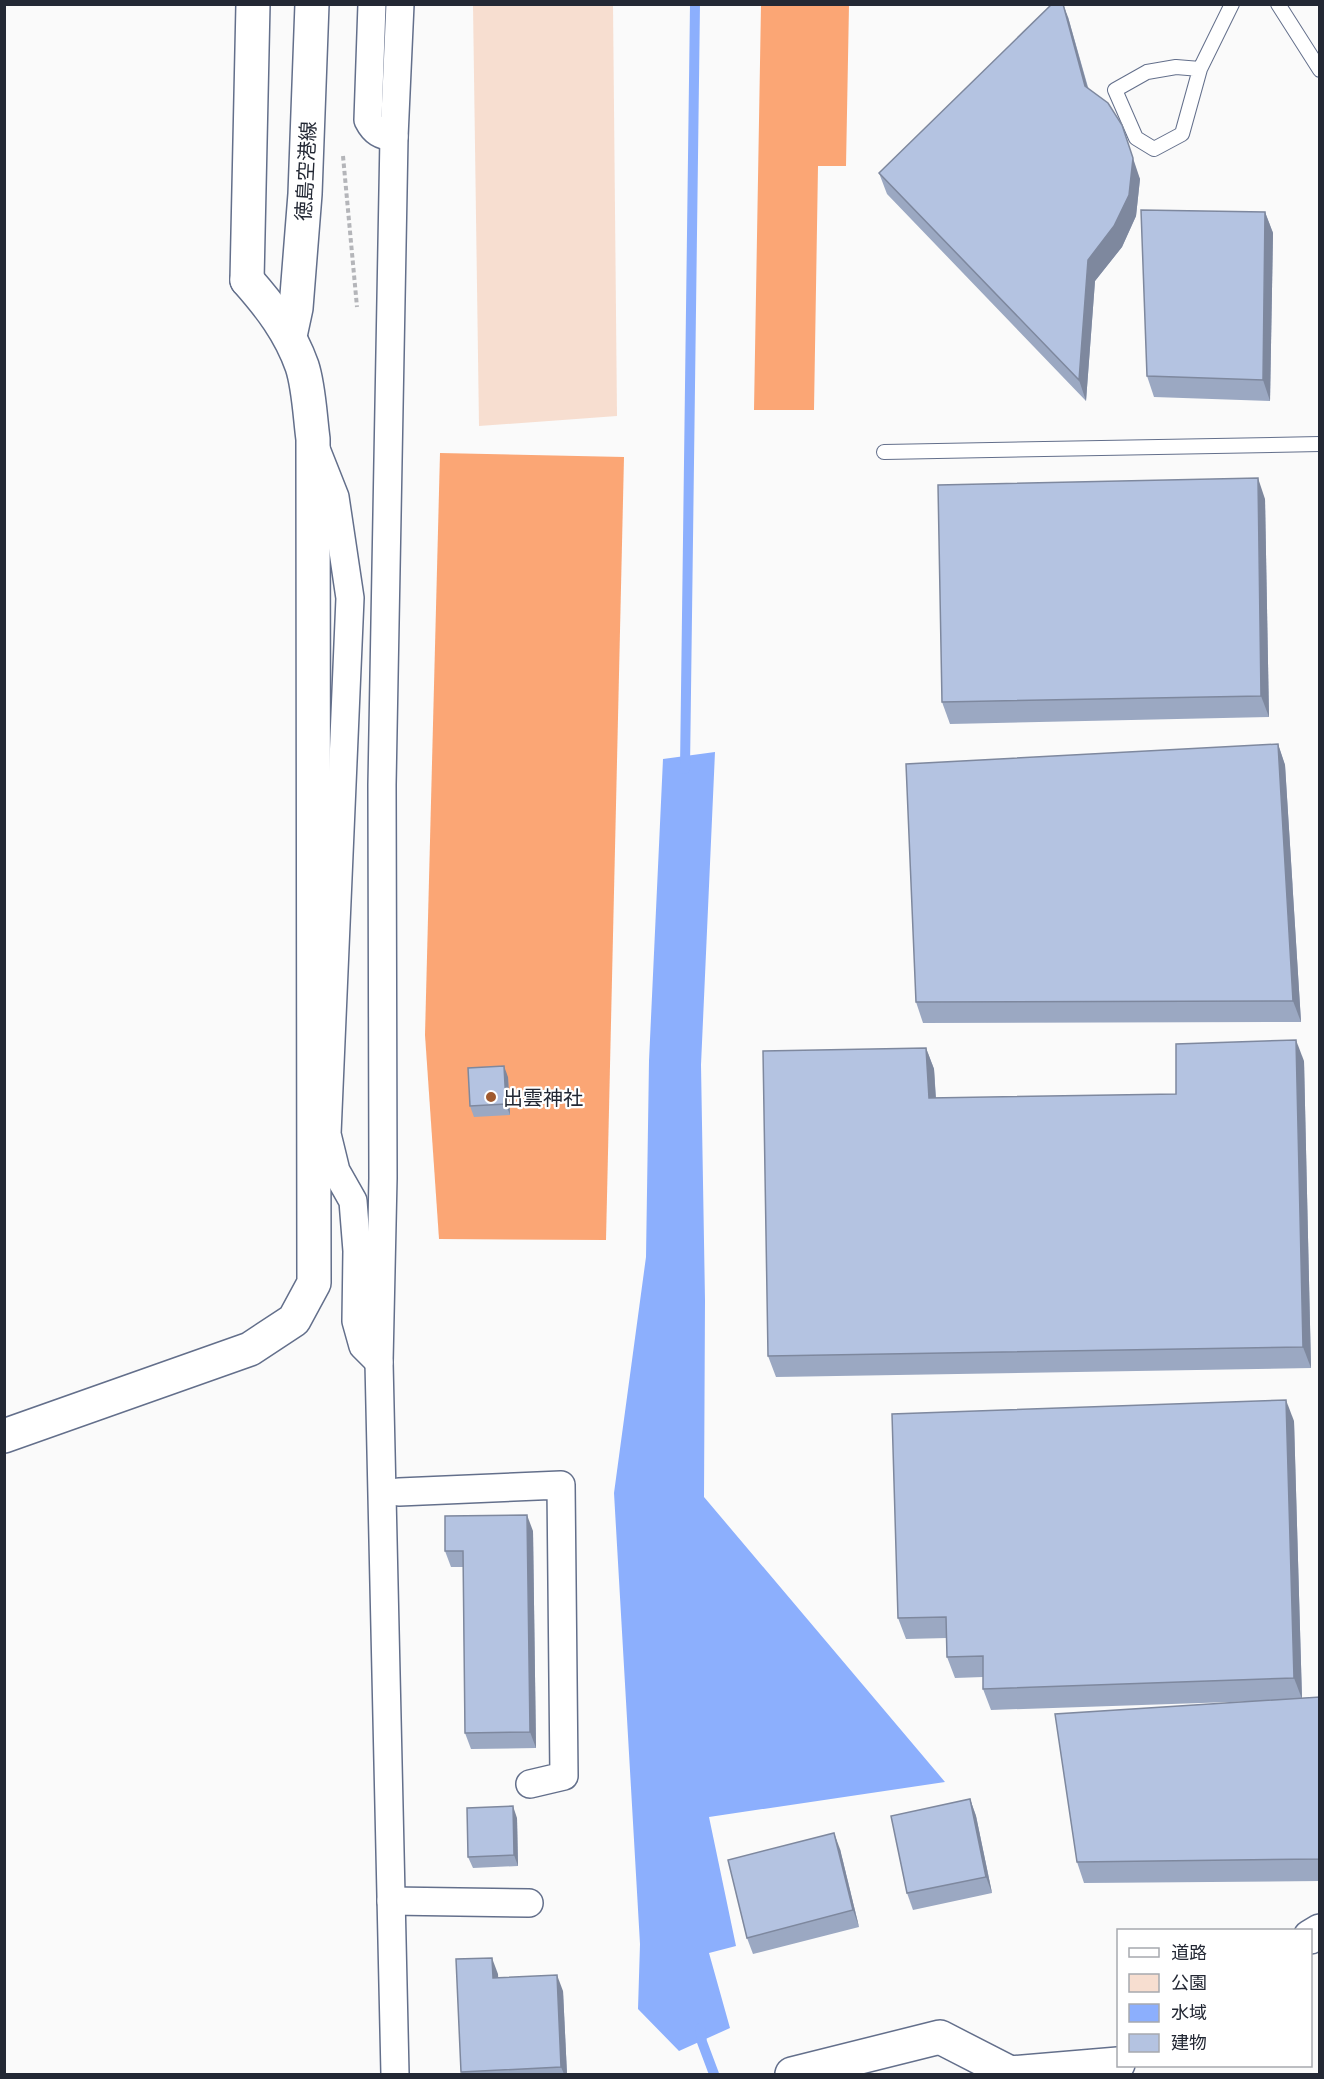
<svg xmlns="http://www.w3.org/2000/svg" width="1324" height="2079" viewBox="0 0 1324 2079" font-family="Lato,'Noto Sans JP',sans-serif">
	<style>
		.green { fill: #f7ded0 }
		.forest { fill: #fba675 }
		.water { fill: #8caffd }
		.lines { fill: none; stroke-linecap: round; stroke-linejoin: round }
		.stream { stroke: #8caffd; stroke-width: 10 }
		.service-casing { stroke: #636f8b; stroke-width: 16 }
		.minor-casing { stroke: #636f8b; stroke-width: 30 }
		.tertiary-casing { stroke: #636f8b; stroke-width: 36 }
		.secondary-casing { stroke: #636f8b; stroke-width: 36 }
		.primary-casing { stroke: #636f8b; stroke-width: 36 }
		.path { stroke: #b4b5b9; stroke-width: 4; stroke-dasharray: 4.5 3; stroke-linecap: butt }
		.service { stroke: #fff; stroke-width: 14 }
		.minor { stroke: #fff; stroke-width: 27 }
		.tertiary { stroke: #fff; stroke-width: 33 }
		.secondary { stroke: #fff; stroke-width: 33 }
		.primary { stroke: #fff; stroke-width: 33 }
		.wall { fill: #9ba8c2 }
		.shaded-wall { fill: #7e889e }
		.building { fill: #b4c3e1; stroke: #7e889e; stroke-width: 1.5 }
		.poi-dot { fill: #a05a2f; stroke: #fff; stroke-width: 2 }
		.labels { text-anchor: middle; dominant-baseline: central; stroke-width: 4.5; stroke-linejoin: round; paint-order: stroke }
		.street-label { font-size: 20px; fill: #232834; stroke: #fff }
		.poi-label { font-size: 20px; fill: #232834; stroke: #fff; text-anchor: start }
	</style>
	<rect width="100%" height="100%" fill="#fafafa"/>
	<!-- green -->
	<path class="green" d="M473 5H613L617 416 479 426Z"/>
	<!-- forest -->
	<g class="forest">
		<path d="M761 5H849L846 166H818L814 410H754Z"/>
		<path d="M440 453 624 457 606 1240 439 1239 425 1035Z"/>
	</g>
	<!-- water -->
	<path class="water" d="M715 752 701 1065 705 1300 704 1497 945 1782 709 1817 736 1946 709 1953 730 2028 679 2051 638 2009 640 1944 614 1493 646 1257 649 1061 663 759Z"/>
	<g class="lines">
		<!-- stream -->
		<g class="stream">
			<path d="M685 769 695 4"/>
			<path d="M700 2028 702 2042 714 2074"/>
		</g>
		<defs>
			<g id="service">
				<path d="M1278 4 1320 70"/>
				<path d="M1200 69 1176 67 1147 72 1115 90 1136 138 1154 149 1182 134 1200 69 1232 4"/>
				<path d="M884 452 1320 444"/>
			</g>
			<g id="minor">
				<path d="M372 4 368 120C374 132 381 136 394 137"/>
				<path d="M316 449 335 497 350 598 327 1134 336 1171 353 1201 357 1251 356 1321 363 1346 379 1362"/>
				<path d="M399 1492 561 1485 564 1776 530 1784"/>
				<path d="M391 1901 529 1903"/>
				<path d="M395 2074 379 1362 383 1178 382 785 394 137 400 4"/>
			</g>
			<path id="tertiary" d="M4 1436 250 1349 294 1320 314 1283 313 439C310 417 309 387 302 366 290 332 270 306 247 280"/>
			<g id="secondary">
				<path d="M1310 1937 1320 1931"/>
				<path d="M792 2074 940 2037 1010 2073 1118 2064"/>
			</g>
			<g id="primary">
				<path d="M247 280 253 4"/>
				<path d="M290 336 296 308 305 194 312 4"/>
			</g>
		</defs>
		<!-- service casing -->
		<use href="#service" class="service-casing"/>
		<!-- minor casing -->
		<use href="#minor" class="minor-casing"/>
		<!-- tertiary casing -->
		<use href="#tertiary" class="tertiary-casing"/>
		<!-- secondary casing -->
		<use href="#secondary" class="secondary-casing"/>
		<!-- primary casing -->
		<use href="#primary" class="primary-casing"/>
		<!-- path -->
		<path class="path" d="M343 156 357 307"/>
		<!-- service -->
		<use href="#service" class="service"/>
		<!-- minor -->
		<use href="#minor" class="minor"/>
		<!-- tertiary -->
		<use href="#tertiary" class="tertiary"/>
		<!-- secondary -->
		<use href="#secondary" class="secondary"/>
		<!-- primary -->
		<use href="#primary" class="primary"/>
	</g>
	<!-- wall -->
	<g class="wall">
		<path d="M1068 17 1088 87 1140 179 1136 216 1122 247 1095 281 1086 401 887 194 879 173Z"/>
		<path d="M1265 212 1273 233 1270 401 1154 397 1147 376Z"/>
		<path d="M1265 499 1269 717 950 724 942 702Z"/>
		<path d="M1278 744 1285 765 1301 1022 923 1023 916 1002Z"/>
		<path d="M926 1048 934 1069 936 1098 1176 1094 1304 1061 1311 1368 776 1377 768 1356Z"/>
		<path d="M508 1077 510 1115 474 1117 470 1106Z"/>
		<path d="M1294 1421 1302 1698 1320 1697V1881L1084 1883 1077 1862 1260 1701 991 1710 983 1689V1677L955 1678 947 1657V1638L906 1639 898 1618Z"/>
		<path d="M533 1531 536 1748 471 1749 465 1733 463 1567H451L445 1551Z"/>
		<path d="M970 1799 976 1816 992 1893 913 1910 907 1893Z"/>
		<path d="M517 1818 518 1866 473 1868 468 1857Z"/>
		<path d="M840 1849 859 1927 753 1954 747 1938Z"/>
		<path d="M498 1974V1978L563 1991 567 2074H462L461 2072Z"/>
	</g>
	<!-- shaded-wall -->
	<g class="shaded-wall">
		<path d="M1063 4 1068 17 1093 107 1085 86Z"/>
		<path d="M1122 125 1140 179 1136 216 1122 247 1095 281 1086 401 1079 380 1088 260Z"/>
		<path d="M1265 212 1273 233 1270 401 1263 380Z"/>
		<path d="M1258 478 1265 499 1269 717 1261 696Z"/>
		<path d="M1278 744 1285 765 1301 1022 1293 1001Z"/>
		<path d="M1296 1040 1304 1061 1311 1368 1303 1347Z"/>
		<path d="M926 1048 934 1069 937 1119 929 1098Z"/>
		<path d="M504 1066 508 1077 510 1115 506 1104Z"/>
		<path d="M1286 1400 1294 1421 1302 1699 1294 1678Z"/>
		<path d="M527 1515 533 1531 536 1748 530 1732Z"/>
		<path d="M970 1799 976 1816 992 1893 986 1877Z"/>
		<path d="M513 1806 517 1818 518 1866 514 1855Z"/>
		<path d="M834 1833 840 1849 859 1927 853 1910Z"/>
		<path d="M492 1958 498 1974 499 1994 493 1978Z"/>
		<path d="M557 1975 563 1991 567 2074H564L561 2067Z"/>
	</g>
	<!-- building -->
	<g class="building">
		<path d="M1052 4H1063L1085 86 1108 103 1122 125 1133 158 1129 195 1114 226 1088 260 1079 380 879 173Z"/>
		<path d="M1141 210 1265 212 1263 380 1147 376Z"/>
		<path d="M1258 478 1261 696 942 702 938 485Z"/>
		<path d="M1278 744 1293 1001 916 1002 906 764Z"/>
		<path d="M1296 1040 1303 1347 768 1356 763 1051 926 1048 929 1098 1176 1094V1044Z"/>
		<path d="M504 1066 506 1104 470 1106 468 1068Z"/>
		<path d="M1286 1400 1294 1678 983 1689V1656L947 1657 946 1617 898 1618 892 1414Z"/>
		<path d="M527 1515 530 1732 465 1733 463 1551H445V1516Z"/>
		<path d="M1320 1697V1859L1077 1862 1055 1714Z"/>
		<path d="M970 1799 986 1877 907 1893 891 1816Z"/>
		<path d="M513 1806 514 1855 468 1857 467 1808Z"/>
		<path d="M834 1833 853 1910 747 1938 728 1860Z"/>
		<path d="M492 1958 493 1978 557 1975 561 2067 461 2072 456 1959Z"/>
	</g>
	<!-- markers -->
	<circle class="poi-dot" cx="491" cy="1097" r="6"/>
	<g class="labels">
		<!-- street labels -->
		<g class="street-label">
			<text transform="translate(305 171) rotate(-87)">徳島空港線</text>
		</g>
		<!-- poi labels -->
		<g class="poi-label">
			<text x="503" y="1097">出雲神社</text>
		</g>
	</g>
	<!-- border -->
	<rect width="1324" height="2079" fill="none" stroke="#232834" stroke-width="12"/>
	<!-- legend -->
	<rect x="1117" y="1929" width="195" height="138" fill="#ffffff" stroke="#a7a9ae" stroke-width="1.5"/>
	<rect x="1129" y="1948" width="30" height="9" fill="#ffffff" stroke="#a7a9ae" stroke-width="1.5"/>
	<text x="1171" y="1959" font-size="18" fill="#232834">道路</text>
	<rect x="1129" y="1974" width="30" height="18" fill="#f7ded0" stroke="#a7a9ae" stroke-width="1.5"/>
	<text x="1171" y="1989" font-size="18" fill="#232834">公園</text>
	<rect x="1129" y="2004" width="30" height="18" fill="#8caffd" stroke="#a7a9ae" stroke-width="1.5"/>
	<text x="1171" y="2019" font-size="18" fill="#232834">水域</text>
	<rect x="1129" y="2034" width="30" height="18" fill="#b4c3e1" stroke="#a7a9ae" stroke-width="1.5"/>
	<text x="1171" y="2049" font-size="18" fill="#232834">建物</text>
</svg>
